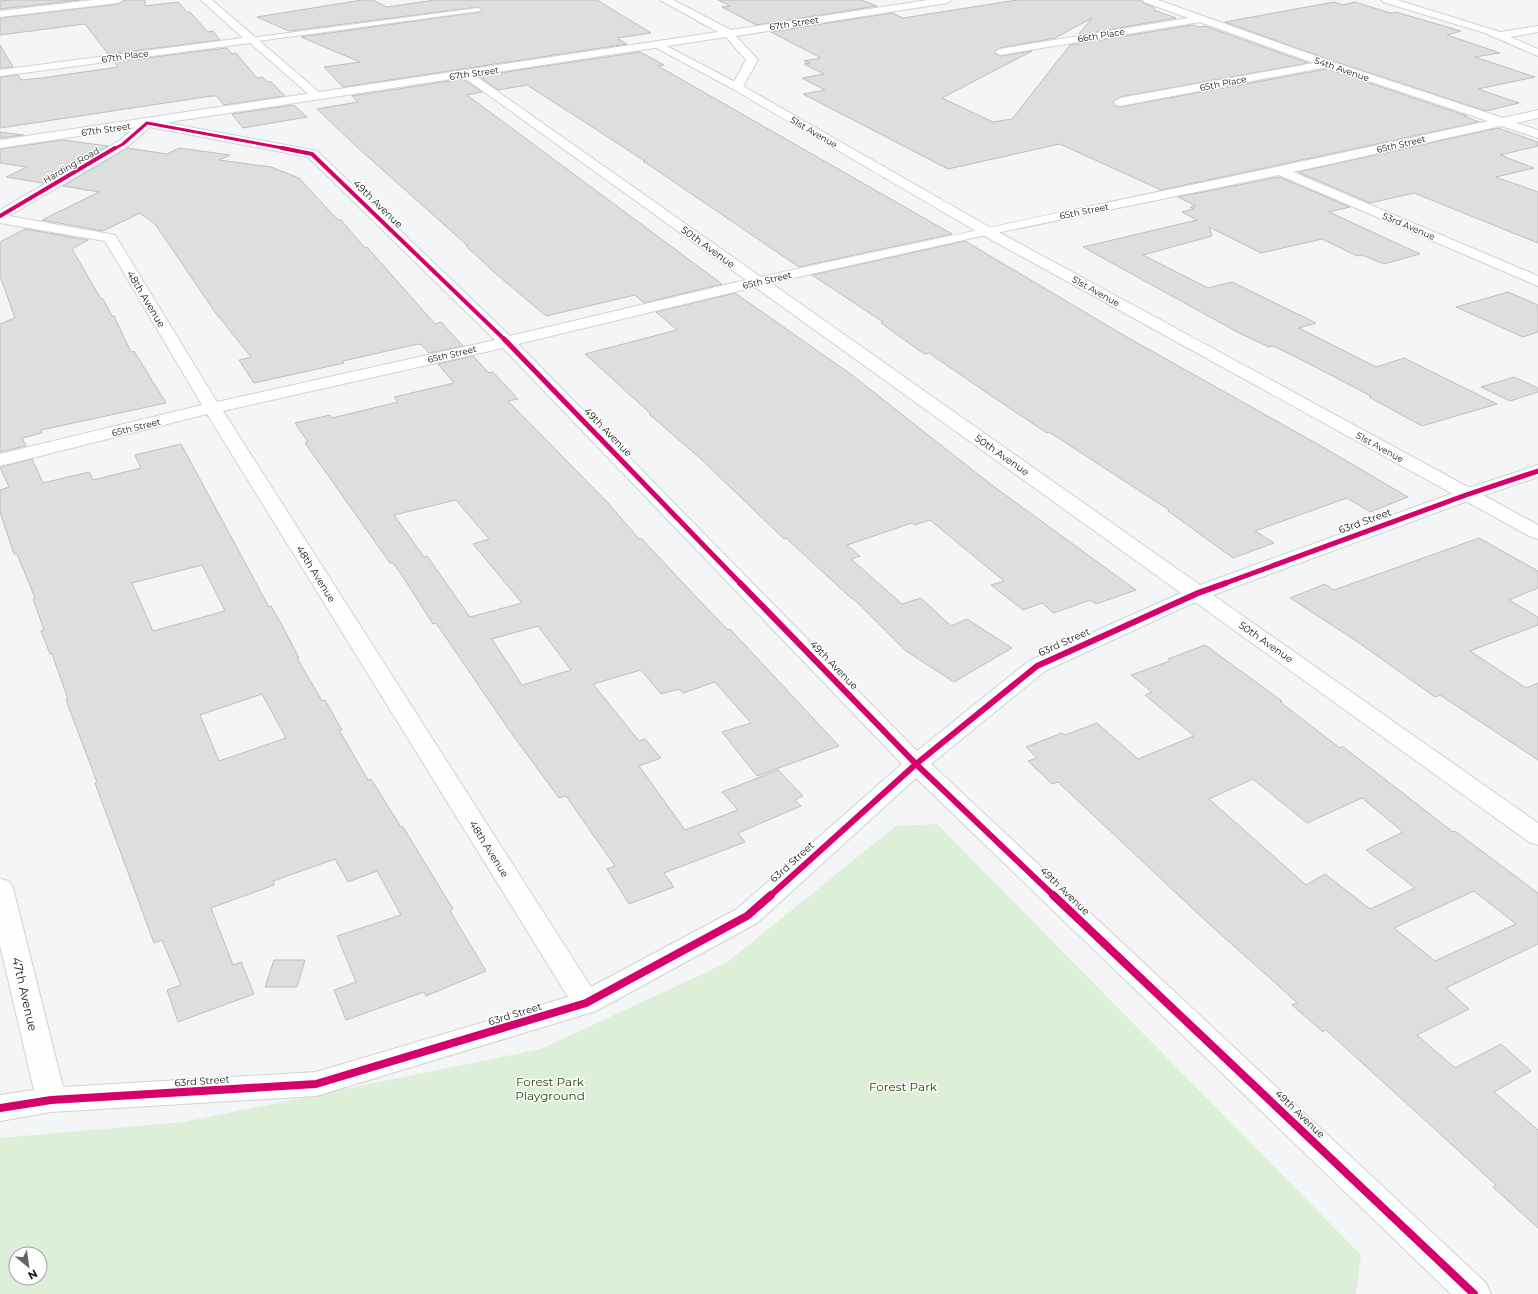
<svg xmlns="http://www.w3.org/2000/svg" width="1538" height="1294" viewBox="0 0 1538 1294" font-family="Montserrat,sans-serif">
	<style>
		.green { fill: #ddeed9; fill-rule: evenodd }
		.building { fill: #dddedf; stroke: #bebebf; fill-rule: evenodd }
		.lines { fill: none; stroke-linecap: round; stroke-linejoin: round }
		.service-casing { stroke: #d1d2d3; stroke-width: 2 }
		.minor-casing { stroke: #d1d2d3; stroke-width: 2 }
		.tertiary-casing { stroke: #d1d2d3; stroke-width: 2 }
		.service { fill: #fdfefe; fill-rule: evenodd }
		.minor { fill: #fdfefe; fill-rule: evenodd }
		.tertiary { fill: #fdfefe; fill-rule: evenodd }
		.cycleway-far4-casing { stroke: #fff; stroke-width: 4.5 }
		.cycleway-far3-casing { stroke: #fff; stroke-width: 5.5 }
		.cycleway-far2-casing { stroke: #fff; stroke-width: 7 }
		.cycleway-far1-casing { stroke: #fff; stroke-width: 9 }
		.cycleway-casing { stroke: #fff; stroke-width: 10 }
		.cycleway-far4 { stroke: #d6006c; stroke-width: 3 }
		.cycleway-far3 { stroke: #d6006c; stroke-width: 4 }
		.cycleway-far2 { stroke: #d6006c; stroke-width: 5 }
		.cycleway-far1 { stroke: #d6006c; stroke-width: 6 }
		.cycleway { stroke: #d6006c; stroke-width: 8 }
		.labels { text-anchor: middle; dominant-baseline: central; stroke-width: 3; stroke-linejoin: round; paint-order: stroke }
		.far-street-label { font-size: 9px; fill: #141516; stroke: #fff }
		.street-label { font-size: 10px; fill: #141516; stroke: #fff }
		.near-street-label { font-size: 12px; fill: #141516; stroke: #fff }
		.near-park-label { font-size: 12px; fill: #1e4507; stroke: #fff }
	</style>
	<rect width="100%" height="100%" fill="#f4f5f7"/>
	<!-- green -->
	<path class="green" d="M937 824 1361 1255 1356 1294H0V1138L184 1122 541 1049 726 963 896 826ZM16 1254H40V1278H16Z"/>
	<!-- building -->
	<g class="building">
		<path d="M10 0H80L0 9V1Z"/>
		<path d="M124 0H145V6L178 2 187 12H190L208 32 213 31 220 40 108 54 85 24 0 35V18L118 4Z"/>
		<path d="M362 0H373L387 7 435 0H597L651 33 617 38 627 44 343 87 324 67 360 62 301 37 480 12 482 10 478 7 289 31 257 17Z"/>
		<path d="M718 0H862L877 6 756 25 722 7 730 6Z"/>
		<path d="M1017 0H1142L1143 3 1154 7V10L1176 18 1078 35 1092 18 1055 38 999 48 994 53 1000 56 1032 51 942 98 993 122 1012 119 1070 45 1193 25 1199 27 1205 26 1308 63 1120 97 1113 102 1115 106 1120 107 1327 69 1467 116H1464L1479 122 1161 190 1060 144 948 169 803 94 825 90 802 78 824 74 804 64 810 63 804 61 821 58 771 32 892 13 903 18Z"/>
		<path d="M1334 2 1342 5 1355 2 1390 13 1396 12 1461 31 1447 35 1500 53 1475 57 1535 77 1478 89 1519 103 1486 111 1330 60 1225 22Z"/>
		<path d="M0 45 13 67 0 68Z"/>
		<path d="M227 48 232 54 236 53 257 78 262 77 267 82 270 81 285 96 224 105 216 96H212L0 128V77L18 75 21 80 42 78 118 67 114 62Z"/>
		<path d="M640 52 664 65 658 66 952 234 799 267 643 161H645L527 85 498 90 479 76Z"/>
		<path d="M463 79 482 92 467 95 722 284 644 303 635 295 546 316 495 273 466 246H468L358 148 317 109 358 102 352 96Z"/>
		<path d="M294 105 307 117 243 128 232 114Z"/>
		<path d="M1498 128 1538 142V146L1500 155 1534 168 1496 177 1538 192V243L1414 193 1370 203 1298 172Z"/>
		<path d="M0 132 24 135 0 138Z"/>
		<path d="M63 140 108 146 43 183 6 177 27 167 0 163V149Z"/>
		<path d="M127 148 167 154 179 148 230 155 219 160 271 167 299 178 323 204 338 220H341L365 248 367 247 435 324 441 322 463 346 429 353 422 345 418 344 343 361 344 363 254 383 239 360 251 357 215 312 155 224 140 213 103 231 42 220 99 192 63 186Z"/>
		<path d="M1279 177 1350 207 1329 212 1420 254 1384 264 1362 255 1357 256 1322 239 1261 253 1209 227 1212 236 1143 255 1208 288 1232 282 1316 323 1299 328 1376 367 1404 358 1497 404 1422 426 1369 397 1371 396 1296 357 1273 346 1269 347 1239 333 1083 247 1197 220 1182 212 1194 209 1190 207 1196 206 1178 197Z"/>
		<path d="M25 229 88 240 72 249 101 299H103L112 316H114L131 352 134 351 166 403 41 430 42 433 22 438 26 446 0 452V324L15 318 0 276V242Z"/>
		<path d="M965 241 1125 336 1321 446 1408 497 1370 512 1347 498 1255 531 1274 543 1233 558 1168 511 1169 510 1049 432 1047 433 1012 410 929 353 924 354 881 323 883 322 812 275Z"/>
		<path d="M1508 292 1538 305V332L1523 337 1456 307Z"/>
		<path d="M735 293 852 375 989 483 1136 590 1096 604 1090 600 1054 613 1042 603 1023 610 991 585 1004 581 930 520 914 525 912 523 847 545 860 556 851 559 902 604 921 598 951 626 967 619 1012 648 954 682 906 651 854 599H852L786 538 784 539 702 460 649 414H651L585 354 677 330 656 312Z"/>
		<path d="M473 356 489 373 493 372 518 399 508 401 609 504 639 539 641 538 699 600 728 630 730 629 839 746 757 776 722 732 751 723 715 682 683 693 679 689 661 694 641 670 593 684 639 741 645 739 661 758 639 766 685 830 738 810 722 792 778 770 803 796 795 800 801 806 738 833 745 842 664 873 674 887 629 904 607 869 615 866 566 796 559 798 509 730 436 623 433 624 403 577 393 563H390L305 443 308 442 295 423 330 415 332 418 398 402 394 397 454 383 438 364ZM456 500 489 539 473 544 522 603 470 617 427 556 424 557 394 515ZM538 626 571 670 522 685 492 639Z"/>
		<path d="M1514 377 1538 388V392L1510 401 1481 387Z"/>
		<path d="M181 444 269 607 271 606 282 625 299 658H297L322 701 325 700 342 730H339L368 780 371 779 401 827H403L453 909 450 911 486 971 426 996 424 992 346 1020 334 990 356 982 337 936 401 915 377 871 348 882 335 859 273 881 274 885 211 908 233 965 241 962 254 994 178 1022 167 990 181 985 162 940 154 943 95 783 97 782 66 700 68 699 52 654H50L41 631 44 630 33 599 35 598 17 554H14L0 512V490L9 487 0 467 32 459 43 483 89 472 93 480 141 468 135 455ZM202 565 225 611 153 631 132 583ZM262 694 286 738 219 761 200 715Z"/>
		<path d="M1479 538 1538 571V588L1509 600 1538 617V625L1470 651 1526 688 1538 683V760L1440 695 1435 697 1355 640 1290 598 1325 584 1334 590Z"/>
		<path d="M1205 645 1282 701 1280 702 1340 748 1342 746 1453 832 1455 831 1538 893V944L1446 988 1469 1009 1417 1035 1455 1068 1501 1044 1531 1071 1494 1092 1538 1130V1228L1493 1187 1496 1185 1326 1030 1323 1032 1292 1005 1297 1003 1282 989 1208 923 1058 782 1052 784 1028 761 1037 758 1026 747 1062 733 1065 735 1097 723 1138 759 1194 736 1145 695 1152 692 1131 675 1170 661 1168 659ZM1253 779 1307 823 1362 798 1403 832 1366 850 1415 888 1370 909 1325 874 1306 885 1209 799ZM1474 891 1516 924 1435 961 1394 928Z"/>
		<path d="M274 960H305L297 987H265Z"/>
	</g>
	<g class="lines">
		<defs>
			<path id="service" d="M478 8 481 10 480 11 251 42 248 40 251 38Z"/>
			<g id="minor">
				<path d="M93 0H123L118 3 0 17V11Z"/>
				<path d="M201 0H212L320 93 322 95 320 97H312L250 43 0 76V70L243 38Z"/>
				<path d="M1143 0H1158L1330 61 1503 118 1538 110V118L1516 123 1538 130V138L1501 126 1293 172 1538 276V286L1279 175 986 235 771 283 1200 585 1459 491 1538 465V477L1473 499 1213 595 1538 823V845L1529 842 1195 602 1045 671 931 764 1486 1283 1491 1294H1451L916 778 757 923 596 1011 316 1096 51 1112 0 1121V1095L34 1090 0 945V879L9 881 13 888 63 1087 316 1072 568 997 207 414 0 466V454L202 405 105 241 0 223V210L119 141 143 120 147 119 312 150 317 151 510 336 746 280 462 76 460 74 462 72H470L761 277C1003 223 1246 175 1488 121L1327 67 1120 106 1116 105 1114 102 1120 98 1314 63 1200 22 1000 55 995 52 1000 49 1188 18 1144 2ZM150 127 308 157 495 340 217 402 115 235 9 216 127 147ZM755 287 1181 593 1029 661 917 751 518 344ZM503 348 902 764 737 909 591 987 223 411Z"/>
				<path d="M1382 0H1397L1500 32 1538 26V32L1510 37 1538 49V56L1485 33 1383 2Z"/>
				<path d="M657 41 741 85 743 87 741 89H733L653 46 652 44 653 42Z"/>
			</g>
			<path id="tertiary" d="M660 0H673L731 30 928 0H952L947 3 736 36 758 60 743 86 991 228 1538 525V539L1531 537 981 234 733 89 731 87 746 60 726 37 0 148V140L718 32Z"/>
		</defs>
		<!-- service casing -->
		<use href="#service" class="service-casing"/>
		<!-- minor casing -->
		<use href="#minor" class="minor-casing"/>
		<!-- tertiary casing -->
		<use href="#tertiary" class="tertiary-casing"/>
		<!-- service -->
		<use href="#service" class="service"/>
		<!-- minor -->
		<use href="#minor" class="minor"/>
		<!-- tertiary -->
		<use href="#tertiary" class="tertiary"/>
		<defs>
			<path id="cycleway-far4" d="M114 149 123 144 147 123 288 149"/>
			<g id="cycleway-far3">
				<path d="M282 148 312 154 505 340"/>
				<path d="M0 216 115 148"/>
			</g>
			<g id="cycleway-far2">
				<path d="M504 339 741 584"/>
				<path d="M1223 584 1466 495 1538 471"/>
			</g>
			<g id="cycleway-far1">
				<path d="M740 583 916 764 1054 896"/>
				<path d="M770 896 916 764 1037 666 1198 593 1226 583"/>
			</g>
			<g id="cycleway">
				<path d="M1053 895 1474 1294"/>
				<path d="M0 1108 51 1100 316 1084 586 1003 747 916 771 895"/>
			</g>
		</defs>
		<!-- cycleway-far4 casing -->
		<use href="#cycleway-far4" class="cycleway-far4-casing"/>
		<!-- cycleway-far3 casing -->
		<use href="#cycleway-far3" class="cycleway-far3-casing"/>
		<!-- cycleway-far2 casing -->
		<use href="#cycleway-far2" class="cycleway-far2-casing"/>
		<!-- cycleway-far1 casing -->
		<use href="#cycleway-far1" class="cycleway-far1-casing"/>
		<!-- cycleway casing -->
		<use href="#cycleway" class="cycleway-casing"/>
		<!-- cycleway-far4 -->
		<use href="#cycleway-far4" class="cycleway-far4"/>
		<!-- cycleway-far3 -->
		<use href="#cycleway-far3" class="cycleway-far3"/>
		<!-- cycleway-far2 -->
		<use href="#cycleway-far2" class="cycleway-far2"/>
		<!-- cycleway-far1 -->
		<use href="#cycleway-far1" class="cycleway-far1"/>
		<!-- cycleway -->
		<use href="#cycleway" class="cycleway"/>
	</g>
	<g class="labels">
		<!-- far-street labels -->
		<g class="far-street-label">
			<text transform="translate(794 23) rotate(-9)">67th Street</text>
			<text transform="translate(1101 35) rotate(-9)">66th Place</text>
			<text transform="translate(125 56) rotate(-8)">67th Place</text>
			<text transform="translate(1342 69) rotate(19)">54th Avenue</text>
			<text transform="translate(474 73) rotate(-8)">67th Street</text>
			<text transform="translate(1223 83) rotate(-11)">65th Place</text>
			<text transform="translate(106 129) rotate(-8)">67th Street</text>
			<text transform="translate(814 132) rotate(30)">51st Avenue</text>
			<text transform="translate(1401 144) rotate(-13)">65th Street</text>
			<text transform="translate(71 165) rotate(-30)">Harding Road</text>
			<text transform="translate(1084 211) rotate(-11)">65th Street</text>
			<text transform="translate(1409 226) rotate(23)">53rd Avenue</text>
			<text transform="translate(767 280) rotate(-13)">65th Street</text>
			<text transform="translate(1096 291) rotate(29)">51st Avenue</text>
			<text transform="translate(452 354) rotate(-13)">65th Street</text>
			<text transform="translate(136 427) rotate(-14)">65th Street</text>
			<text transform="translate(1380 447) rotate(29)">51st Avenue</text>
		</g>
		<!-- street labels -->
		<g class="street-label">
			<text transform="translate(378 204) rotate(44)">49th Avenue</text>
			<text transform="translate(708 247) rotate(36)">50th Avenue</text>
			<text transform="translate(146 299) rotate(59)">48th Avenue</text>
			<text transform="translate(608 432) rotate(46)">49th Avenue</text>
			<text transform="translate(1002 455) rotate(35)">50th Avenue</text>
			<text transform="translate(1365 521) rotate(-20)">63rd Street</text>
			<text transform="translate(316 574) rotate(58)">48th Avenue</text>
			<text transform="translate(1064 642) rotate(-24)">63rd Street</text>
			<text transform="translate(1266 642) rotate(35)">50th Avenue</text>
			<text transform="translate(834 665) rotate(46)">49th Avenue</text>
			<text transform="translate(489 849) rotate(58)">48th Avenue</text>
			<text transform="translate(792 862) rotate(-42)">63rd Street</text>
			<text transform="translate(1065 891) rotate(44)">49th Avenue</text>
			<text transform="translate(515 1014) rotate(-17)">63rd Street</text>
			<text transform="translate(202 1081) rotate(-4)">63rd Street</text>
			<text transform="translate(1300 1114) rotate(44)">49th Avenue</text>
		</g>
		<!-- near-street labels -->
		<g class="near-street-label">
			<text transform="translate(25 994) rotate(77)">47th Avenue</text>
		</g>
		<!-- near-park labels -->
		<g class="near-park-label">
			<text x="550" y="1081">Forest Park<tspan x="550" dy="14">Playground</tspan></text>
			<text x="903" y="1086">Forest Park</text>
		</g>
	</g>
	<!-- north arrow -->
	<g transform="translate(28 1266) rotate(151)"><circle r="19" fill="#ffffff" stroke="#a1a1a2"/>
	<path d="M0-3L7 15L0 10L-7 15Z" fill="#626365"/>
	<text y="-6" font-size="11" font-weight="bold" text-anchor="middle" fill="#141516">N</text>
	</g>
</svg>
